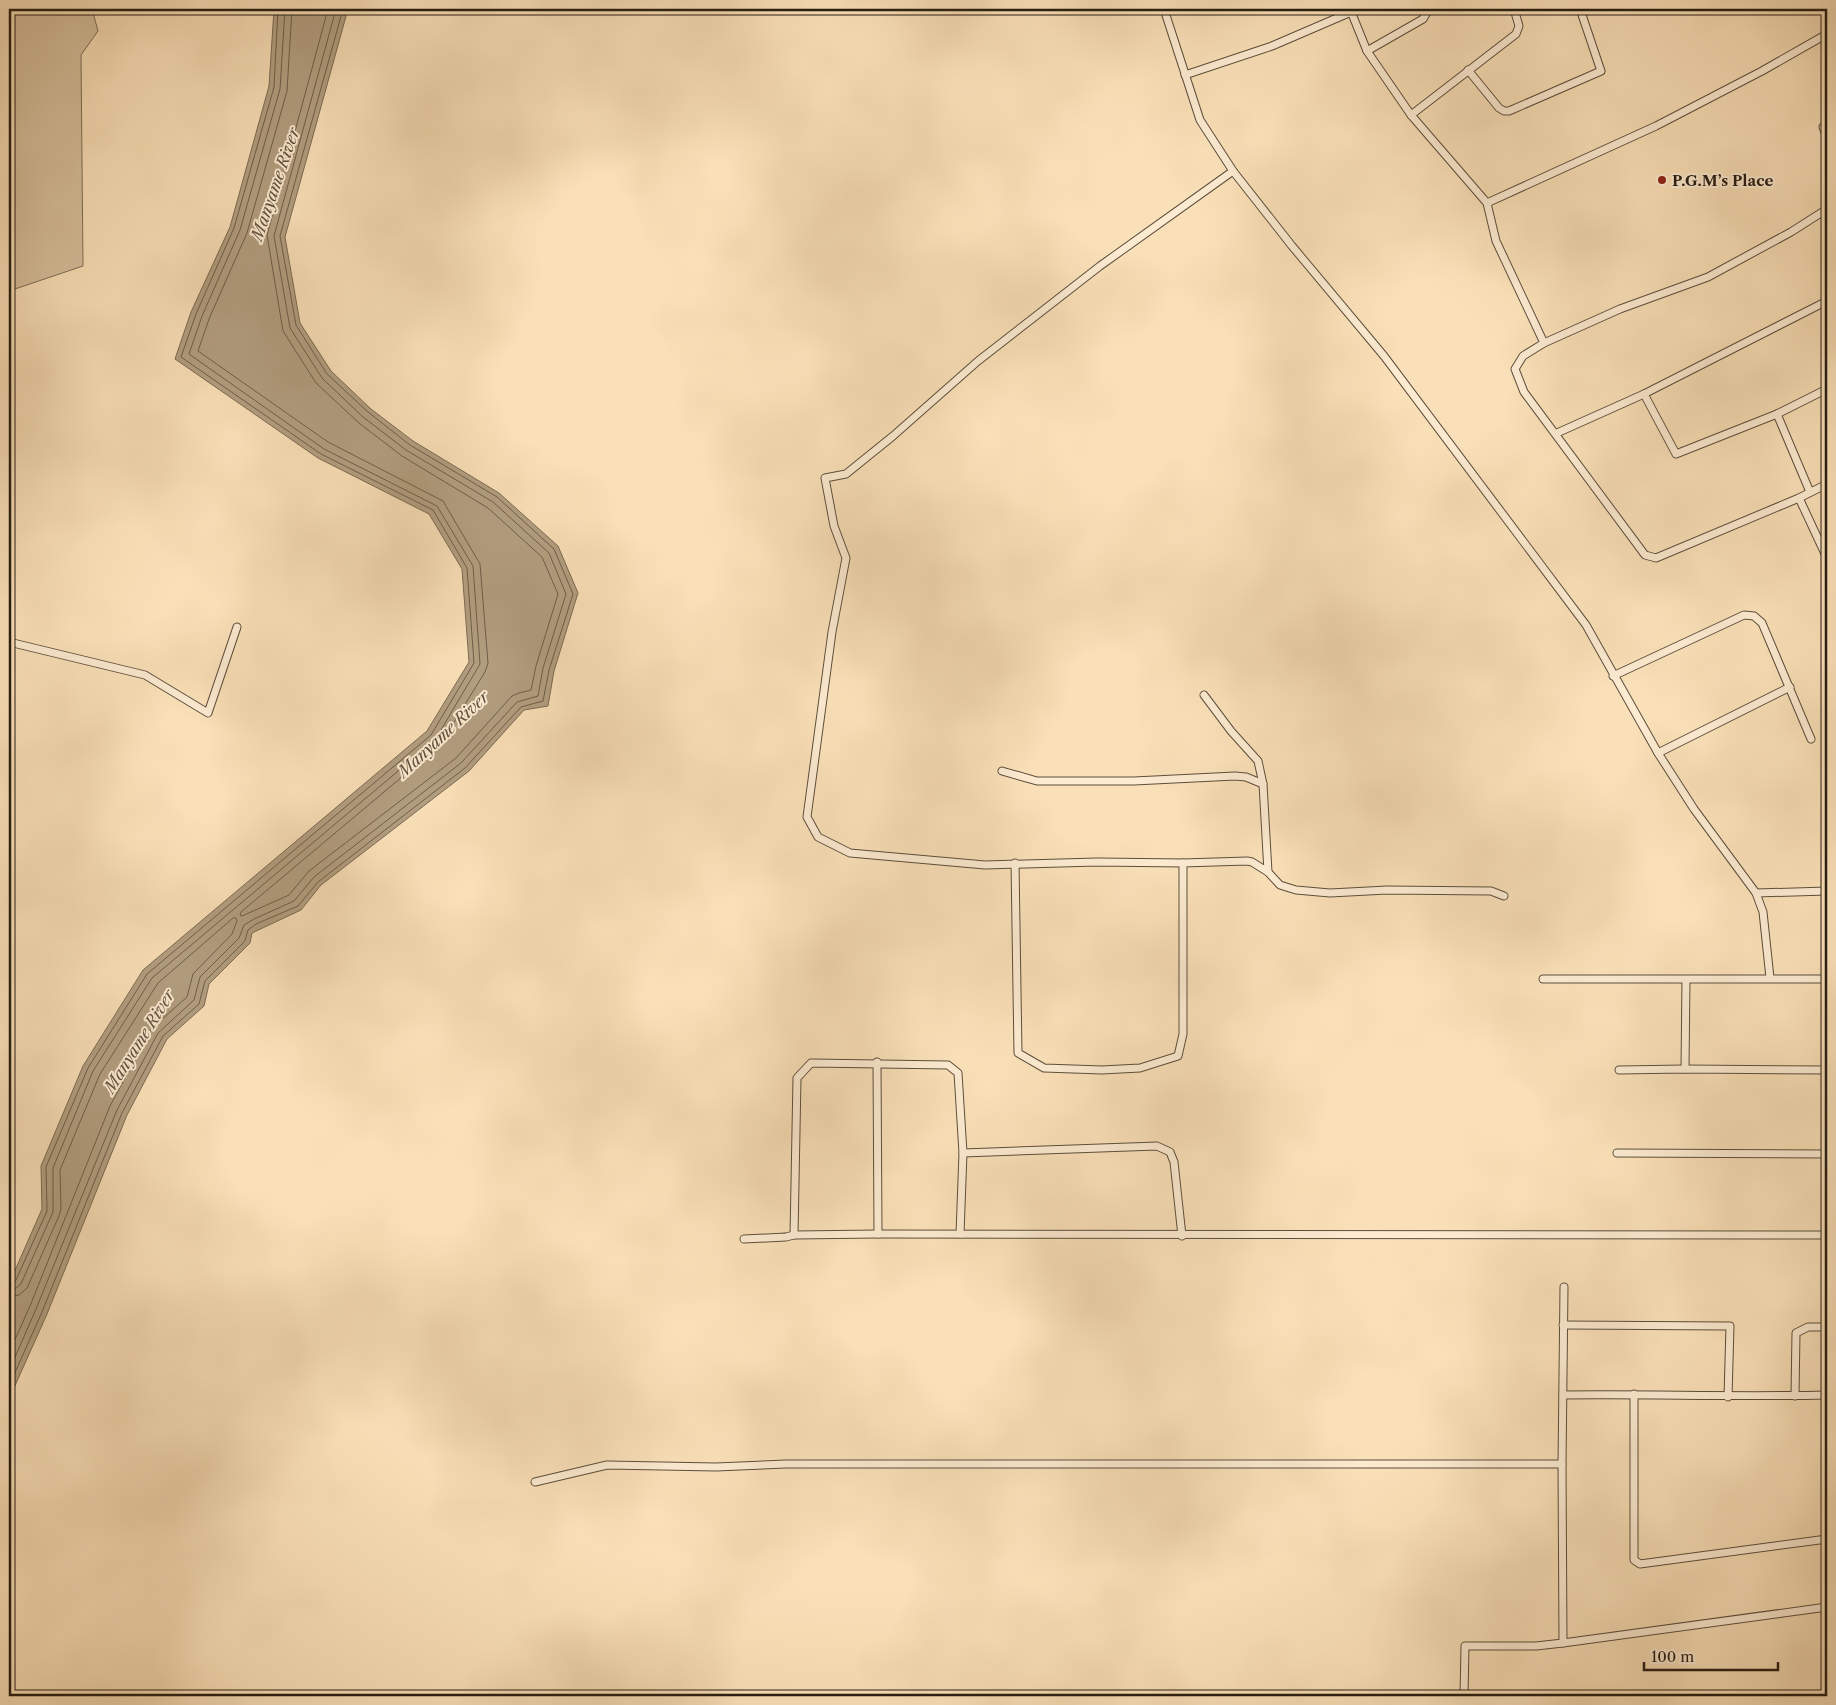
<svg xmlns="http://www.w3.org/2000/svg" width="1836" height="1705" viewBox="0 0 1836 1705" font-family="'Libre Caslon Text',serif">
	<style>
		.green { fill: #d6bf9c; stroke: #7e6e58 }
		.water { fill: #b29e80; stroke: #7a6a54 }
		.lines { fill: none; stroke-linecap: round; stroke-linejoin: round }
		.shore { stroke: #6c5e4a; stroke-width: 1 }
		.street-casing { stroke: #5c4e3c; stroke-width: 9 }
		.street { stroke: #fcebd1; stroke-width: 7 }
		.poi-dot { fill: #8f2418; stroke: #fcebd1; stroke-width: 2 }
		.labels { text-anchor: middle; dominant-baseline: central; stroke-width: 4; stroke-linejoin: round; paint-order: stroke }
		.poi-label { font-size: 15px; font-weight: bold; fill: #271d13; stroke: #fcebd1; text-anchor: start }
		.water-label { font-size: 16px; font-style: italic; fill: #5f513f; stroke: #fcebd1 }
	</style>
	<rect width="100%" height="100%" fill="#fae0b8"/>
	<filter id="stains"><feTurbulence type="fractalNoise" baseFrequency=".004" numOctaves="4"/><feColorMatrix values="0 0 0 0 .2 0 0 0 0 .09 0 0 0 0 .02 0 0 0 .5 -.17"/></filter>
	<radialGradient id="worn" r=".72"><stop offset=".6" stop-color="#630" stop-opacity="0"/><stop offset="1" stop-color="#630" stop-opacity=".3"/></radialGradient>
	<!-- green -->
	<path class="green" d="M9 9H92L98 31 81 55 83 266 9 291Z"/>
	<!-- water -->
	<path class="water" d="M274 9H348L285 237 300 323 331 371 371 409 413 441 499 493 558 546 578 593 554 671 548 706 524 710 469 771 321 885 301 910 252 933 250 943 209 984 204 1006 167 1039 127 1115 47 1314 9 1399V1284L42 1209 41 1166 83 1066 143 970 427 731 469 662 462 569 429 514 318 458 175 359 191 312 230 227 269 86Z"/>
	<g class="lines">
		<!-- shore -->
		<g class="shore">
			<path d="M292 9 287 91 247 233 209 319 198 351 328 442 443 501 480 564 488 663 485 672 440 745 241 912 240 915 242 916 289 895 309 871 456 758 512 696 519 693 531 690 536 666 558 594 542 557 488 508 402 456 359 423 316 383 283 331 267 235 328 9"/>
			<path d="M9 1283H13L16 1280 47 1211 46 1167 88 1068 147 974 431 735 474 663 467 568 433 510 321 454 181 357 196 314 234 228 274 87 278 9"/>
			<path d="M9 1290 15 1289 21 1284 53 1212V1168L93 1071 152 978 435 740 480 664 473 566 437 506 324 449 189 354 202 316 240 230 280 89 285 9"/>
			<path d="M9 1297 19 1295 27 1288 59 1216 61 1209 60 1170 100 1074 158 983 233 918H236L237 921 232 934 193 974 187 997 152 1028 110 1106 30 1306 9 1353"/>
			<path d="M9 1371 36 1309 117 1110 158 1033 194 1000 200 977 239 938 244 925 254 919 294 901 314 877 461 763 517 702 538 696 543 668 566 594 549 553 493 502 406 450 363 417 322 378 290 328 274 236 336 9"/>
			<path d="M9 1386 42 1312 122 1113 163 1036 199 1004 205 981 245 941 248 930 256 924 298 906 318 882 465 768 521 707 543 701 549 670 573 594 554 549 497 497 410 445 368 412 327 374 296 325 280 236 343 9"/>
		</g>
		<defs>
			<g id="street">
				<path d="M1164 9 1200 120 1233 171 1292 246 1384 356 1586 625 1658 753 1694 809 1756 893 1763 912 1770 978"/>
				<path d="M1350 9 1367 51 1411 115 1487 203 1496 241 1544 343"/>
				<path d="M1367 51 1423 19 1429 9"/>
				<path d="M1468 70 1499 108 1504 111H1509L1601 71 1580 9"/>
				<path d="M1185 75 1272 46 1351 12"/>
				<path d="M1411 115 1516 34 1519 26 1514 9"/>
				<path d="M1827 124 1823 127 1827 137"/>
				<path d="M1233 171 1100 266 978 361 893 436 846 474 825 478 834 526 846 558 832 632 807 817 818 837 850 853 985 865 1097 862 1183 863 1247 861 1252 862 1268 872 1280 885 1296 890 1330 893 1387 890 1491 891 1504 896"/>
				<path d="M1487 203 1656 126 1762 71 1827 34"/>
				<path d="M1827 209 1791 232 1708 277 1620 309 1544 343 1523 356 1515 369 1524 392 1645 555 1656 558 1799 498 1827 484"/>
				<path d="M1644 394 1676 454 1777 414 1827 389"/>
				<path d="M1777 414 1810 492"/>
				<path d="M1557 433 1644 394 1827 301"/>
				<path d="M1799 498 1827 558"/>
				<path d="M9 642 145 675 208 713 237 627"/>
				<path d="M1613 676 1744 615 1754 616 1762 623 1811 739"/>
				<path d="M1204 695 1231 731 1258 761 1263 784 1268 872"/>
				<path d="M1658 753 1790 687"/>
				<path d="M1002 771 1037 781H1134L1235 776 1246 777 1263 784"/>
				<path d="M1015 863 1018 1053 1044 1068 1102 1070 1140 1068 1178 1056 1183 1034V863"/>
				<path d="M1756 893 1827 891"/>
				<path d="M1543 979H1827"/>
				<path d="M877 1062 878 1234"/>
				<path d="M1685 1069 1686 980"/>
				<path d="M1619 1070 1685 1069 1827 1070"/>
				<path d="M963 1153 1157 1146 1170 1152 1174 1162 1182 1236"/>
				<path d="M1617 1153 1827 1154"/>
				<path d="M794 1235 797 1078 811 1063 948 1065 958 1073 963 1153 960 1234"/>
				<path d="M744 1239 786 1237 794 1235 878 1234 1827 1235"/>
				<path d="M1563 1325 1730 1326 1728 1397"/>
				<path d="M1634 1394V1560L1640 1564 1827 1539"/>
				<path d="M1563 1395C1651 1394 1739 1397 1827 1395"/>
				<path d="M1795 1396 1796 1333 1808 1327H1827"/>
				<path d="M535 1482 607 1465 716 1467 786 1464H1562"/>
				<path d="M1563 1643 1562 1464 1564 1287"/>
				<path d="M1464 1696 1465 1646H1536L1563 1643 1827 1607"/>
			</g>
		</defs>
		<!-- street casing -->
		<use href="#street" class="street-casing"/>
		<!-- street -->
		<use href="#street" class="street"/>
	</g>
	<!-- markers -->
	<circle class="poi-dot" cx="1662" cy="180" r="5"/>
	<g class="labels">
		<!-- poi labels -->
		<g class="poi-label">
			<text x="1672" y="180">P.G.M’s Place</text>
		</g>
		<!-- water labels -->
		<g class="water-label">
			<text transform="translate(275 184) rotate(-71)">Manyame River</text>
			<text transform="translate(443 734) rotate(-43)">Manyame River</text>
			<text transform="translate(139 1041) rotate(-58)">Manyame River</text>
		</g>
	</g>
	<!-- margin -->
	<rect width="1836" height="1705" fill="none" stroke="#fae0b8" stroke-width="30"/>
	<rect x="10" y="10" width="1816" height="1685" fill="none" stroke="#271d13" stroke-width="2.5"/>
	<rect x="15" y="15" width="1806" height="1675" fill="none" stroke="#271d13"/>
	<!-- scale -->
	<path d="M1644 1662v8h134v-8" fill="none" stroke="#271d13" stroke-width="2.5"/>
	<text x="1651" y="1662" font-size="15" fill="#271d13" stroke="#fcebd1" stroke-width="4" paint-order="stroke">100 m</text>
	<rect width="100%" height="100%" filter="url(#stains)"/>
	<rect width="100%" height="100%" fill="url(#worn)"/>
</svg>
